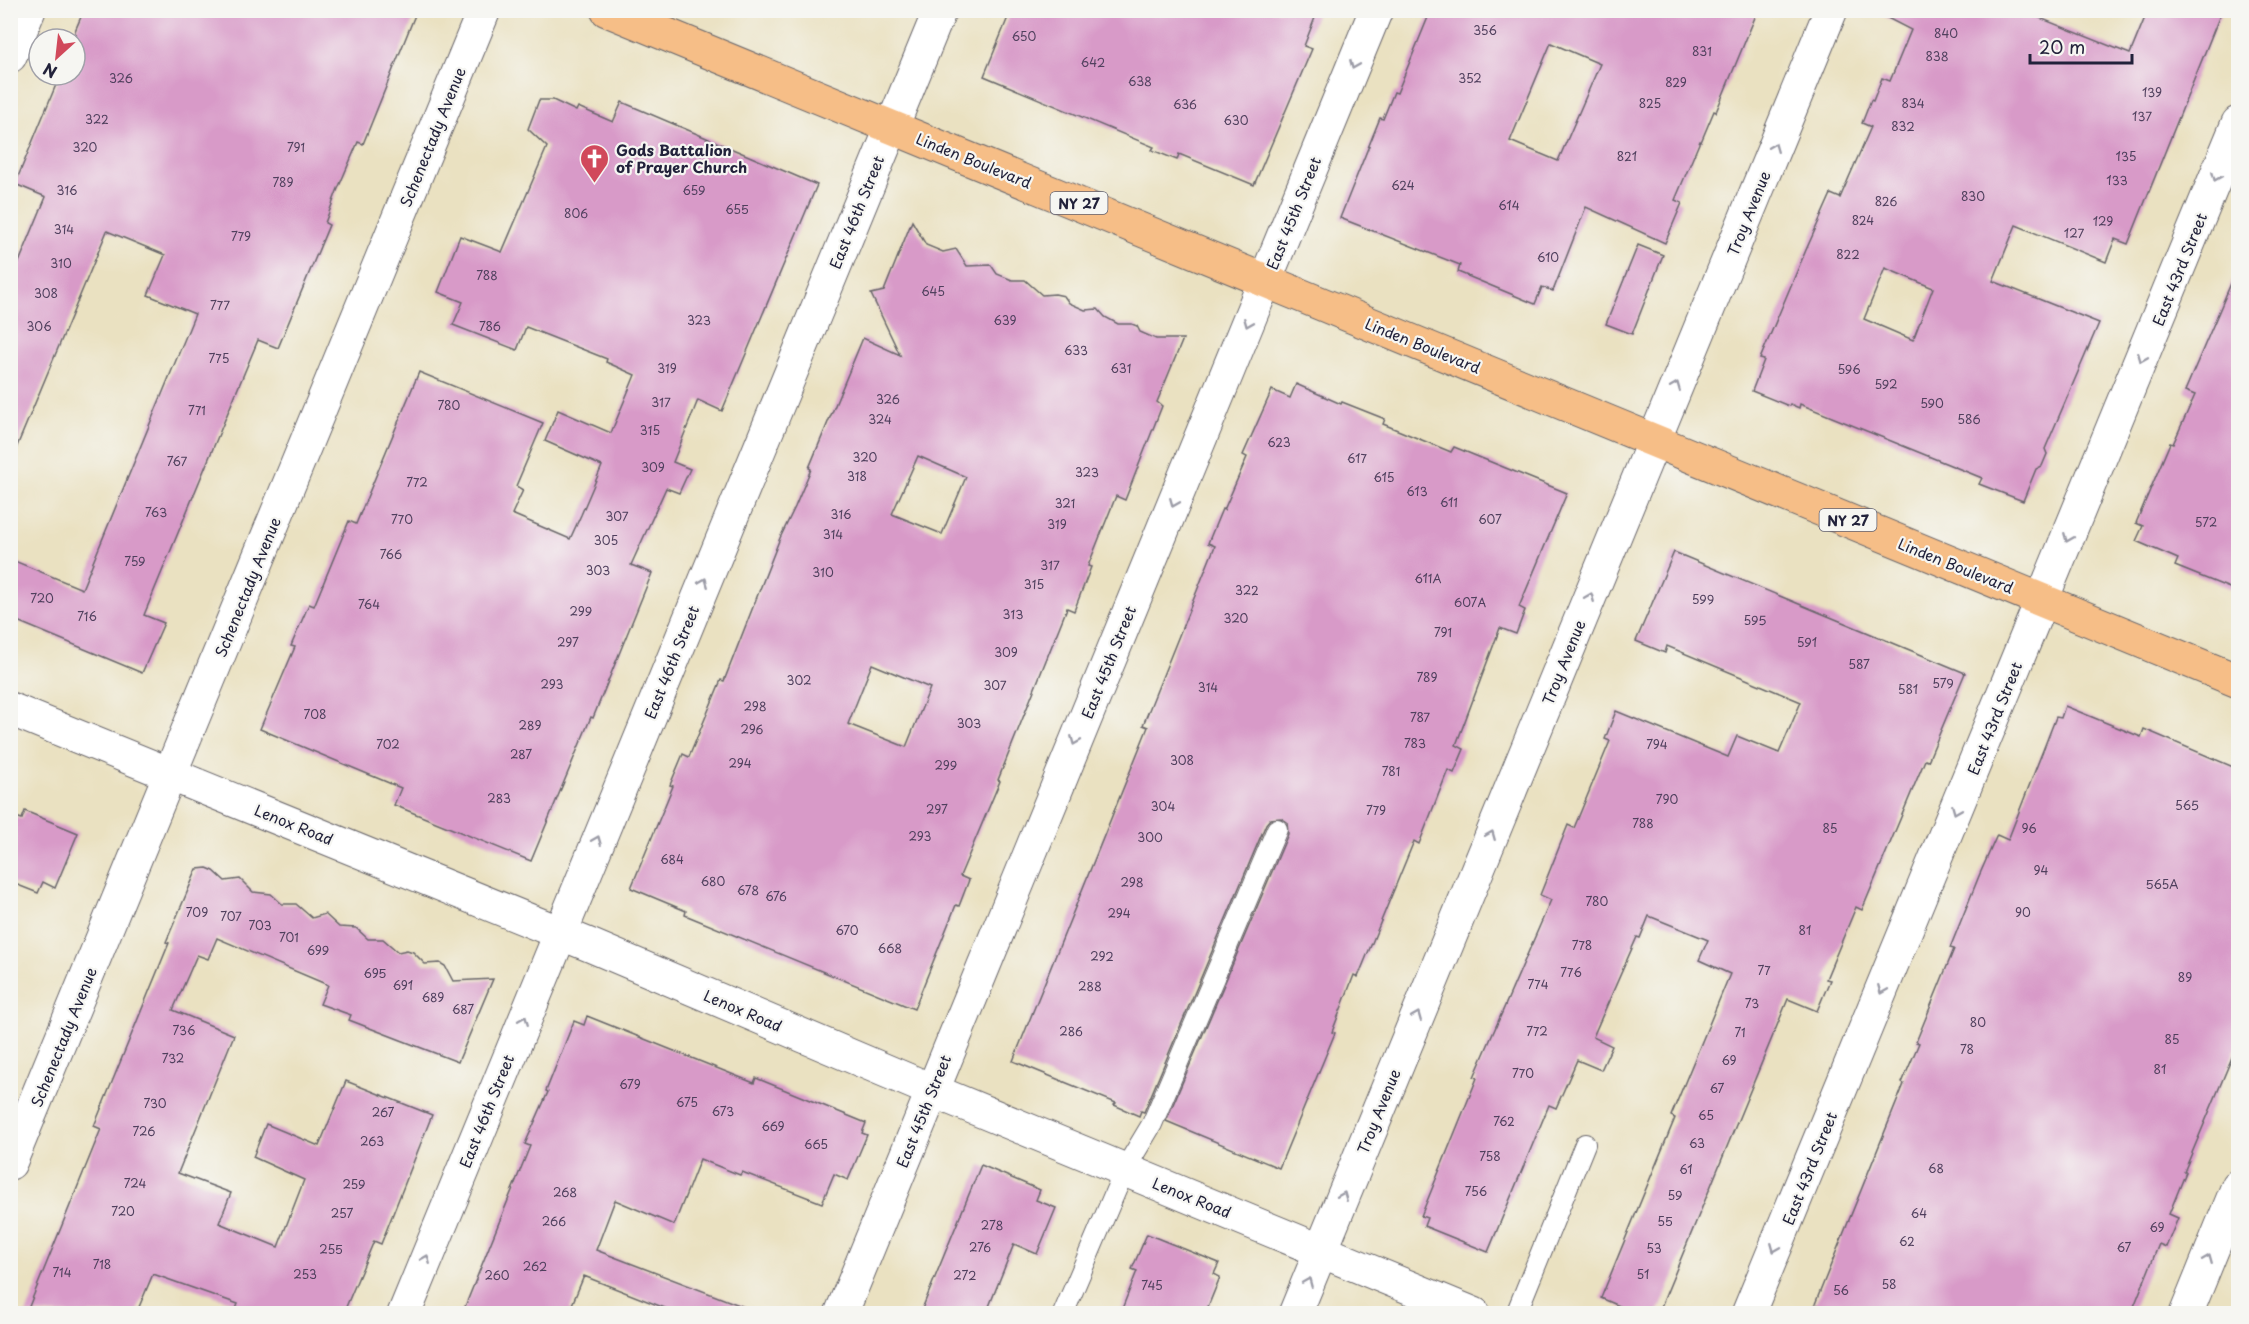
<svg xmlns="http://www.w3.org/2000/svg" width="2249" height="1324" viewBox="0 0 2249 1324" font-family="'Playpen Sans',sans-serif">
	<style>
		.building { fill: #d89ac8; fill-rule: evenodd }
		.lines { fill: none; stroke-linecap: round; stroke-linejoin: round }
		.lane-casing { stroke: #68656a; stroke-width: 22 }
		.street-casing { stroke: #68656a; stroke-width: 35 }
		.highway-casing { stroke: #68656a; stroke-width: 35 }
		.lane { stroke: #fff; stroke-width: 20 }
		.street { stroke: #fff; stroke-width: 33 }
		.highway { stroke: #f6be87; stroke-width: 33 }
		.oneway { stroke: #9c9ca7 }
		.labels { text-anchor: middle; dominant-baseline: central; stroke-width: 4.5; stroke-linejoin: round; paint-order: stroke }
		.number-label { font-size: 12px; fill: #50405e }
		.shield { fill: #f6f6f2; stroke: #626272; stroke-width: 1.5 }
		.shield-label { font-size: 14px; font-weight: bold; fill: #22223b }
		.street-label { font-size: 15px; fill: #22223b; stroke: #f6f6f2 }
		.poi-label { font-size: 15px; font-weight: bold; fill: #22223b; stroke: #f6f6f2; text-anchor: start }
	</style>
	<rect width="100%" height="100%" fill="#f6f6f2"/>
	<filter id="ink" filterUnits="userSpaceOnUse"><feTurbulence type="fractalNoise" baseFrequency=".0167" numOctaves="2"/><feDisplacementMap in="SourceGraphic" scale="12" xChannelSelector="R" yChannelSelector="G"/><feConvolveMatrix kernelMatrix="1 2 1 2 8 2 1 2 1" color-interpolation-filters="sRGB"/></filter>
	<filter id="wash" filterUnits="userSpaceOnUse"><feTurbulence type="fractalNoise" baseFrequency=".008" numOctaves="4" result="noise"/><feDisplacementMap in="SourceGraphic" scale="24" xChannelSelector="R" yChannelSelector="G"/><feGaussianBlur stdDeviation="1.35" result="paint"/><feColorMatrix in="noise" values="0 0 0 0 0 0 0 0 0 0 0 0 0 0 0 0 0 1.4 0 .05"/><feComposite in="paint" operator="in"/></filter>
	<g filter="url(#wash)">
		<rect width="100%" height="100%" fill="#eae1c1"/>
		<g id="blocks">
			<!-- building -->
			<g class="building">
				<path d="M84 10H417L363 144 358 142 337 191 325 223 329 225 278 348 258 340 238 388 144 615 164 623 142 673 10 618V559L82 589 195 314 148 295 165 255 107 231 10 463V284L46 197 15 184 60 75H75V31Z"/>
				<path d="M1011 10H1318L1304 46 1312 49 1254 185 1179 154 1177 160 1152 150 1154 147 984 76Z"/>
				<path d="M1431 10H1758L1716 112 1714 111 1701 142 1700 141 1675 200 1682 203 1665 243 1586 207 1553 291 1542 287 1535 304 1458 272 1460 265 1340 218 1380 118 1383 119 1394 92 1397 93ZM1551 43 1600 64 1558 161 1510 141Z"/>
				<path d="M1872 10H2020L2130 54 2148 10H2222L2128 244 2115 239 2106 262 2016 225 1993 281 2099 323 2045 449 2047 454 2042 466 2036 469 2023 501 1979 484 1982 478 1800 404 1799 408 1790 404 1789 406 1752 391 1764 360 1760 359 1806 250 1831 194 1840 198 1871 127 1862 123 1871 100 1873 101 1882 78 1890 81 1911 30ZM1885 268 1933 288 1913 340 1864 319Z"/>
				<path d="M539 100H553L576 111 578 107 613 122 622 102 817 185 722 411 698 400 673 462 690 469 679 493 666 488 631 565 652 573 593 718 591 717 531 861 394 805 401 788 260 729 295 647 291 646 309 604 314 606 349 521 356 524 419 372 543 423 516 486 523 490 512 514 570 539 581 515 602 466 545 441 558 410 611 433 635 375 606 362 607 359 526 327 517 350 453 325 463 302 438 292 460 236 502 252 547 147 528 129Z"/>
				<path d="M912 221 926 245 943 252 956 249 967 266 991 265 997 274 1012 280H1025L1042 295 1055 294 1064 296 1069 303 1085 310 1098 309 1105 317 1118 324H1132L1137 326 1140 332 1156 339H1183L1157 402 1162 406 1125 500 1116 496 1088 566 1091 567 1074 611 1067 608 998 780 1000 781 960 876 969 880 959 906 956 905 914 1009 685 915 686 911 631 888 673 786 670 785 683 754 689 757 721 680 724 681 780 538 795 507 811 469 809 468 863 338 900 355 871 294 884 291ZM918 456 966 477 942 534 892 514ZM872 664 930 688 906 747 848 724Z"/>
				<path d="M1638 245 1663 255 1632 334 1606 324Z"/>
				<path d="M2238 267V573L2232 589 2175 566 2178 559 2136 541 2143 526 2136 523 2170 443 2173 444 2195 395 2185 391Z"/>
				<path d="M1296 384 1341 404 1342 402 1385 419 1383 424 1451 452 1454 447 1567 493 1519 607 1525 610 1516 634 1500 628 1456 745 1464 749 1454 773 1448 770 1419 844 1414 841 1358 977 1354 975 1332 1032 1335 1033 1279 1168 1166 1121 1288 834 1287 822 1281 818 1270 819 1266 824 1144 1112 1141 1111 1139 1116 1114 1105 1116 1103 1013 1061 1148 727 1143 725 1215 546 1208 543 1222 509 1224 510 1247 457 1243 455 1272 390 1290 398Z"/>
				<path d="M1674 552 1965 673 1928 761 1925 760 1862 910 1856 907 1826 979 1830 980 1817 1011 1788 999 1658 1314H1638L1601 1298 1675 1118 1671 1116 1730 974 1699 960 1708 940 1649 916 1640 938 1637 937 1593 1037 1612 1046 1601 1070 1577 1060 1556 1108 1549 1105 1488 1252 1424 1226 1427 1218 1421 1216 1477 1078 1474 1077 1551 900 1540 895 1568 825 1574 828 1610 741 1605 739 1616 711 1728 757 1737 736 1779 753 1801 702 1667 646 1665 653 1636 641Z"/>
				<path d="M2065 706 2141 737 2144 729 2238 769V1043L2184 1172H2186L2169 1214 2178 1218 2166 1247 2159 1244 2131 1314H1839L1815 1304 1904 1084 1902 1083 1919 1043 1916 1042 1954 949 1950 948 1979 876 1997 835 2008 840 2056 717 2061 718Z"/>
				<path d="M25 811 78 833 55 888 43 882 38 893 10 882V815L22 819Z"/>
				<path d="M207 868 214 871 225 881 240 879 253 892 271 894 282 904H296L312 918 325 914 339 927 356 928 368 939H383L398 952 407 950 413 952 425 964 440 963 445 966 453 981 493 979 458 1062 349 1020 351 1015 320 1004 328 985 217 938 208 959 197 955 173 1010 234 1035 178 1173 231 1193 219 1223 278 1247 304 1180 253 1157 266 1124 319 1146 346 1081 432 1115 381 1244 374 1241 343 1314H234L238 1304 153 1274 136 1314H26L101 1129 94 1126 169 943 166 942 197 869Z"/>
				<path d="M587 1016 754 1083 756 1078 866 1123 862 1133 867 1135 848 1180 834 1174 822 1203 742 1172 740 1175 700 1159 674 1225 615 1200 596 1250 755 1311V1314H680L584 1276 568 1314H462L530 1146 525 1144 548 1092 546 1091 574 1021 584 1025Z"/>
				<path d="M981 1165 1040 1190 1036 1200 1056 1208 1037 1254 1014 1244 986 1314H920Z"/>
				<path d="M1147 1234 1219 1263 1214 1274 1220 1277 1205 1314H1120L1137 1271 1132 1269Z"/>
			</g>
		</g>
	</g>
	<g filter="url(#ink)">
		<use href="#blocks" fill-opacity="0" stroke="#68656a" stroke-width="1.5"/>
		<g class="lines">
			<defs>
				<g id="lane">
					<path d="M1063 1314 1125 1169 1152 1124 1277 829"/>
					<path d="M1516 1314 1585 1144"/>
				</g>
				<g id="street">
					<path d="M10 56 29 10"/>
					<path d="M10 709 592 946 931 1090 1474 1314"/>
					<path d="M10 1163 484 10"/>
					<path d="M404 1314 940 10"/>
					<path d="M841 1314 1376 10"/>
					<path d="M1295 1314 1831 10"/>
					<path d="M1748 1314 2238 123"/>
					<path d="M2186 1314 2238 1186"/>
				</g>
				<path id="highway" d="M607 10 2238 681"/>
			</defs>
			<!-- lane casing -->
			<use href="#lane" class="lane-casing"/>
			<!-- street casing -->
			<use href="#street" class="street-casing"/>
			<!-- highway casing -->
			<use href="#highway" class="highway-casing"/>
			<!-- lane -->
			<use href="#lane" class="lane"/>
			<!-- street -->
			<use href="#street" class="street"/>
			<!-- highway -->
			<use href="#highway" class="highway"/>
		</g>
		<!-- one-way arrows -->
		<defs><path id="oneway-chevron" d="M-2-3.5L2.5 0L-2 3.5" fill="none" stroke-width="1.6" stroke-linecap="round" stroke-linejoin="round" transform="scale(1.5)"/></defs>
		<g class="oneway">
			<use href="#oneway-chevron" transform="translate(1354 65) rotate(112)"/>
			<use href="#oneway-chevron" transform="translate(1774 147) rotate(-68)"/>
			<use href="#oneway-chevron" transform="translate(2216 177) rotate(112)"/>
			<use href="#oneway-chevron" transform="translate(1248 323) rotate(112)"/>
			<use href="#oneway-chevron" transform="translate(2142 358) rotate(112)"/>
			<use href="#oneway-chevron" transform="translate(1676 386) rotate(-68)"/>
			<use href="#oneway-chevron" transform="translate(1174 503) rotate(112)"/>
			<use href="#oneway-chevron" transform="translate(2068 538) rotate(112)"/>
			<use href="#oneway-chevron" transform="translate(704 582) rotate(-68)"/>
			<use href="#oneway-chevron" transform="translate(1590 597) rotate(-68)"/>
			<use href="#oneway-chevron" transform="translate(1075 741) rotate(112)"/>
			<use href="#oneway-chevron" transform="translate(1956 810) rotate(112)"/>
			<use href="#oneway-chevron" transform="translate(1491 835) rotate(-68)"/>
			<use href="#oneway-chevron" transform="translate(597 840) rotate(-68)"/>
			<use href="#oneway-chevron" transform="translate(1882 990) rotate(112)"/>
			<use href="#oneway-chevron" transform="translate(1417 1016) rotate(-68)"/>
			<use href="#oneway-chevron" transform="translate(524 1020) rotate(-68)"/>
			<use href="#oneway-chevron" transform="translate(1343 1196) rotate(-68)"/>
			<use href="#oneway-chevron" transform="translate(1775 1248) rotate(112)"/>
			<use href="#oneway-chevron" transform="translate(426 1259) rotate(-68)"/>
			<use href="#oneway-chevron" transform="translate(2208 1259) rotate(-68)"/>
			<use href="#oneway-chevron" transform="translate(1308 1282) rotate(-67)"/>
		</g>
	</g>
	<!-- icons -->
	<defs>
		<symbol id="church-pin" viewBox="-11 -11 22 30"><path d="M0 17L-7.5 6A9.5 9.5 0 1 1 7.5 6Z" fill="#d1495b" stroke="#f6f6f2"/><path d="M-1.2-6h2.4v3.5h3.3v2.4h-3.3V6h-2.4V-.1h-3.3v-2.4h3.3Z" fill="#fff"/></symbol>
	</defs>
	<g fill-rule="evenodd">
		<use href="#church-pin" x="578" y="142" width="33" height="45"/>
	</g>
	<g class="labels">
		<!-- number labels -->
		<g class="number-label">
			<text x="1485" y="30">356</text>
			<text x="1946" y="33">840</text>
			<text x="1024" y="36">650</text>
			<text x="1702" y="51">831</text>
			<text x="1937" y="56">838</text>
			<text x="1093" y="62">642</text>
			<text x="121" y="78">326</text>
			<text x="1470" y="78">352</text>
			<text x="1140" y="81">638</text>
			<text x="1676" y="82">829</text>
			<text x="2152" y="92">139</text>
			<text x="1650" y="103">825</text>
			<text x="1913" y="103">834</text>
			<text x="1185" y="104">636</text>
			<text x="2142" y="116">137</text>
			<text x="97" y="119">322</text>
			<text x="1236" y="120">630</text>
			<text x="1903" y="126">832</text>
			<text x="85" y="147">320</text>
			<text x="296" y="147">791</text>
			<text x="1627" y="156">821</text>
			<text x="2126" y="156">135</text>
			<text x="2117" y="180">133</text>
			<text x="283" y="182">789</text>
			<text x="1403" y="185">624</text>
			<text x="67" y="190">316</text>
			<text x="694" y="190">659</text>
			<text x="1973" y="196">830</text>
			<text x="1886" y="201">826</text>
			<text x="1509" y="205">614</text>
			<text x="737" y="209">655</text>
			<text x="576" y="213">806</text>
			<text x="1863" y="220">824</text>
			<text x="2103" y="221">129</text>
			<text x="64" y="229">314</text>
			<text x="2074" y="233">127</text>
			<text x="241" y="236">779</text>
			<text x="1848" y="254">822</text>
			<text x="1548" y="257">610</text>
			<text x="61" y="263">310</text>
			<text x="487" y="275">788</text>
			<text x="933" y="291">645</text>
			<text x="46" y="293">308</text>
			<text x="220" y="305">777</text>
			<text x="699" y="320">323</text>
			<text x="1005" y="320">639</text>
			<text x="39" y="326">306</text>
			<text x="490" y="326">786</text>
			<text x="1076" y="350">633</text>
			<text x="219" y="358">775</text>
			<text x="667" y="368">319</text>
			<text x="1121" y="368">631</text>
			<text x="1849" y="369">596</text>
			<text x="1886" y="384">592</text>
			<text x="888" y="399">326</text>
			<text x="661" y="402">317</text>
			<text x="1932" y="403">590</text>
			<text x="449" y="405">780</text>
			<text x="197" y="410">771</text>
			<text x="880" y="419">324</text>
			<text x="1969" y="419">586</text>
			<text x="650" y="430">315</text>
			<text x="1279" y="442">623</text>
			<text x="865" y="457">320</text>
			<text x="1357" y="458">617</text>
			<text x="177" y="461">767</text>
			<text x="653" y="467">309</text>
			<text x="1087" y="472">323</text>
			<text x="857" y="476">318</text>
			<text x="1384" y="477">615</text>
			<text x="417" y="482">772</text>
			<text x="1417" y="491">613</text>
			<text x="1449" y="502">611</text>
			<text x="1065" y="503">321</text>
			<text x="156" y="512">763</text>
			<text x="841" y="514">316</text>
			<text x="617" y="516">307</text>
			<text x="402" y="519">770</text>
			<text x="1490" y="519">607</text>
			<text x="2206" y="522">572</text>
			<text x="1057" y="524">319</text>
			<text x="833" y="534">314</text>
			<text x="606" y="540">305</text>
			<text x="391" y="554">766</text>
			<text x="135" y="561">759</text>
			<text x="1050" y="565">317</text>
			<text x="598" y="570">303</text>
			<text x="823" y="572">310</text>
			<text x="1428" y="578">611A</text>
			<text x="1034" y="584">315</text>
			<text x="1247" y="590">322</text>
			<text x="42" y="598">720</text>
			<text x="1703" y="599">599</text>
			<text x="1470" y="602">607A</text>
			<text x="369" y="604">764</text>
			<text x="581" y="611">299</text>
			<text x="1013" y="614">313</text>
			<text x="87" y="616">716</text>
			<text x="1236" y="618">320</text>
			<text x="1755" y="620">595</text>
			<text x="1443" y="632">791</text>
			<text x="568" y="642">297</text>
			<text x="1807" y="642">591</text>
			<text x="1006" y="652">309</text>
			<text x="1859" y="664">587</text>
			<text x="1427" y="677">789</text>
			<text x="799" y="680">302</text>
			<text x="1943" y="683">579</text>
			<text x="552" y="684">293</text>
			<text x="995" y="685">307</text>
			<text x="1208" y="687">314</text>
			<text x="1908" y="689">581</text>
			<text x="755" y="706">298</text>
			<text x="315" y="714">708</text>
			<text x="1420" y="717">787</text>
			<text x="969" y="723">303</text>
			<text x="530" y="725">289</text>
			<text x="752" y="729">296</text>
			<text x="1415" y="743">783</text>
			<text x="388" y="744">702</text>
			<text x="1657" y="744">794</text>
			<text x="521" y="754">287</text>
			<text x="1182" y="760">308</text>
			<text x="740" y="763">294</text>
			<text x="946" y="765">299</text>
			<text x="1391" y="771">781</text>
			<text x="499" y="798">283</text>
			<text x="1667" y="799">790</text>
			<text x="2187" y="805">565</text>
			<text x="1163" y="806">304</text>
			<text x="937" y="809">297</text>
			<text x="1376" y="810">779</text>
			<text x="1643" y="823">788</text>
			<text x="1830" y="828">85</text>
			<text x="2029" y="828">96</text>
			<text x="920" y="836">293</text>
			<text x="1150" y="837">300</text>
			<text x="672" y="859">684</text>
			<text x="2041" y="870">94</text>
			<text x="713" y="881">680</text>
			<text x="1132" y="882">298</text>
			<text x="2162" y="884">565A</text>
			<text x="748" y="890">678</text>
			<text x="776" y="896">676</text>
			<text x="1597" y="901">780</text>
			<text x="197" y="912">709</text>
			<text x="2023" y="912">90</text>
			<text x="1119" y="913">294</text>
			<text x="231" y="916">707</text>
			<text x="260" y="925">703</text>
			<text x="847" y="930">670</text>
			<text x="1805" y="930">81</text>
			<text x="289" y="937">701</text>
			<text x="1582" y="945">778</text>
			<text x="890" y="948">668</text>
			<text x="318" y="950">699</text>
			<text x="1102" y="956">292</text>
			<text x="1764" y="970">77</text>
			<text x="1571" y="972">776</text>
			<text x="375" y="973">695</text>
			<text x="2185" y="977">89</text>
			<text x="1538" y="984">774</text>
			<text x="403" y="985">691</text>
			<text x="1090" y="986">288</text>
			<text x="433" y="997">689</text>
			<text x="1752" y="1003">73</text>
			<text x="463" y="1009">687</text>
			<text x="1978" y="1022">80</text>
			<text x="184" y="1030">736</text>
			<text x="1071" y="1031">286</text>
			<text x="1537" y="1031">772</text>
			<text x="1740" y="1032">71</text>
			<text x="2172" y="1039">85</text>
			<text x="1967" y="1049">78</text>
			<text x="173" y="1058">732</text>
			<text x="1729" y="1060">69</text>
			<text x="2160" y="1069">81</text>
			<text x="1523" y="1073">770</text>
			<text x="630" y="1084">679</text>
			<text x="1717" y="1088">67</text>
			<text x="687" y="1102">675</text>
			<text x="155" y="1103">730</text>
			<text x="723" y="1111">673</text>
			<text x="383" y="1112">267</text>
			<text x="1706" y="1115">65</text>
			<text x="1504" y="1121">762</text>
			<text x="773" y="1126">669</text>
			<text x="144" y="1131">726</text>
			<text x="372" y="1141">263</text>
			<text x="1697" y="1143">63</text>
			<text x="816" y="1144">665</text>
			<text x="1490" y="1156">758</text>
			<text x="1936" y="1168">68</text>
			<text x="1686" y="1169">61</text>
			<text x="135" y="1183">724</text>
			<text x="354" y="1184">259</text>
			<text x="1476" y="1191">756</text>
			<text x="565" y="1192">268</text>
			<text x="1675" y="1195">59</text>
			<text x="123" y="1211">720</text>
			<text x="342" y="1213">257</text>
			<text x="1919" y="1213">64</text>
			<text x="554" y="1221">266</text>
			<text x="1665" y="1221">55</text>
			<text x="992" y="1225">278</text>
			<text x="2157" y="1227">69</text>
			<text x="1907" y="1241">62</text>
			<text x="980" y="1247">276</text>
			<text x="2124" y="1247">67</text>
			<text x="1654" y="1248">53</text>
			<text x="331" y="1249">255</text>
			<text x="102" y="1264">718</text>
			<text x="535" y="1266">262</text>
			<text x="62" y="1272">714</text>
			<text x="305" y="1274">253</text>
			<text x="1643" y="1274">51</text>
			<text x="497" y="1275">260</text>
			<text x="965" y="1275">272</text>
			<text x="1889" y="1284">58</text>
			<text x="1152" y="1285">745</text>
			<text x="1841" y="1290">56</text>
		</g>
		<!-- shield labels -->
		<g class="shield">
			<rect x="1050.5" y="192" width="57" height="22" rx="4.5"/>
			<rect x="1819.5" y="509" width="57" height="22" rx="4.5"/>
		</g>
		<g class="shield-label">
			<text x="1079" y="203">NY 27</text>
			<text x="1848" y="520">NY 27</text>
		</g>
		<!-- street labels -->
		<g class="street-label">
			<text transform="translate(432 137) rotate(-68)">Schenectady Avenue</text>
			<text transform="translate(974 160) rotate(22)">Linden Boulevard</text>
			<text transform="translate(856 212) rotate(-68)">East 46th Street</text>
			<text transform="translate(1293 213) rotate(-68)">East 45th Street</text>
			<text transform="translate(1748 213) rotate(-68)">Troy Avenue</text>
			<text transform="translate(2179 269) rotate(-68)">East 43rd Street</text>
			<text transform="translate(1423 345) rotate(22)">Linden Boulevard</text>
			<text transform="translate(1956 565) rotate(22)">Linden Boulevard</text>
			<text transform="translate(247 587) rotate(-68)">Schenectady Avenue</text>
			<text transform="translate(671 662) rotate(-68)">East 46th Street</text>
			<text transform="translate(1108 662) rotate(-68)">East 45th Street</text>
			<text transform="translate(1563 662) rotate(-68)">Troy Avenue</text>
			<text transform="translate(1994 718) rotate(-68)">East 43rd Street</text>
			<text transform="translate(294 824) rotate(22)">Lenox Road</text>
			<text transform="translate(743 1010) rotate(23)">Lenox Road</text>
			<text transform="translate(63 1037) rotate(-68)">Schenectady Avenue</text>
			<text transform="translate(486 1111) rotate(-68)">East 46th Street</text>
			<text transform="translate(923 1111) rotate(-68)">East 45th Street</text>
			<text transform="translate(1378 1111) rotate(-68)">Troy Avenue</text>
			<text transform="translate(1809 1168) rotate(-68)">East 43rd Street</text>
			<text transform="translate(1192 1197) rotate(22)">Lenox Road</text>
		</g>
		<!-- poi labels -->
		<g class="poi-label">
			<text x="616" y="149">Gods Battalion<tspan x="616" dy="17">of Prayer Church</tspan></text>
		</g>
	</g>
	<!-- margin -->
	<rect width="2249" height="1324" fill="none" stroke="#f6f6f2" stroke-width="36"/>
	<!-- north arrow -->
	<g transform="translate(57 57) rotate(207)"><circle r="28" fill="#f6f6f2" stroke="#a1a1a9" stroke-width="1.5"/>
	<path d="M0-4.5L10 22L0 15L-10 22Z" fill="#d1495b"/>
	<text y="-9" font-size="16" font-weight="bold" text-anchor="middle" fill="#22223b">N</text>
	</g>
	<!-- scale -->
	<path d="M2030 54v9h102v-9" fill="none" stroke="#22223b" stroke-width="3"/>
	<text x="2039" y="54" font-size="18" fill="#22223b" stroke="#f6f6f2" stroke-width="4.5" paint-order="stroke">20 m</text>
</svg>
